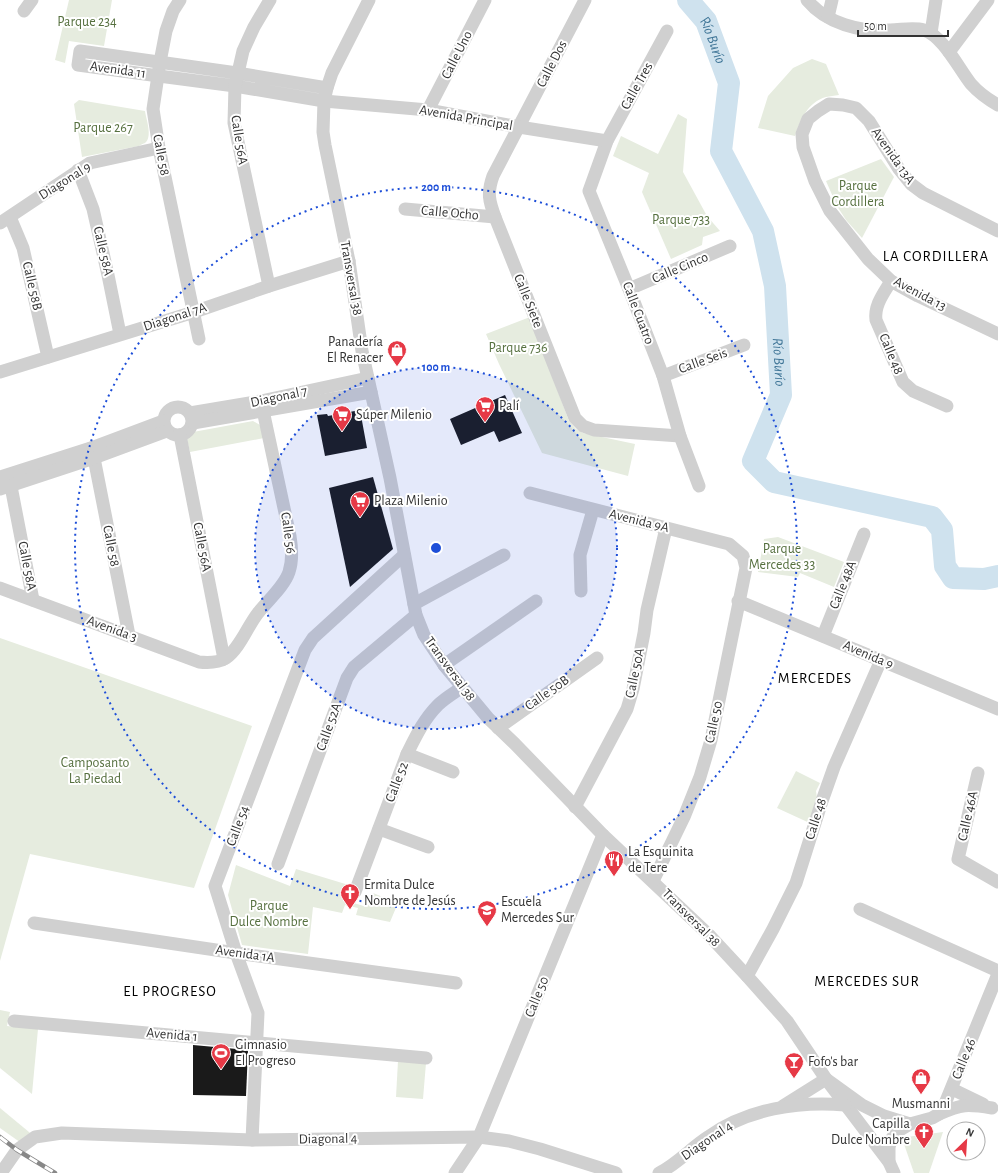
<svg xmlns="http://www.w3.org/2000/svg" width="998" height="1173" viewBox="0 0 998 1173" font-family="'Alegreya Sans',sans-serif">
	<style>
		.green { fill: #e6ecdf }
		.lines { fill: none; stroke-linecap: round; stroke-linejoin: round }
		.river { stroke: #cfe2ee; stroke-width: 22 }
		.building { fill: #1a1a1a }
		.minor { stroke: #d0d0d0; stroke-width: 13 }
		.rail-casing { stroke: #888; stroke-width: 4.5 }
		.rail { stroke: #fff; stroke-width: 3; stroke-dasharray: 9; stroke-linecap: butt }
		.ring { fill: none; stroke: #1d4ed8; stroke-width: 2; stroke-dasharray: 2 4 }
		.labels { text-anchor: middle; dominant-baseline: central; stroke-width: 4; stroke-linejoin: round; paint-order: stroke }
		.park-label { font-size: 14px; fill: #56703f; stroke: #fff }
		.street-label { font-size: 14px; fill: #333; stroke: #fff }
		.poi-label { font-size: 14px; fill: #333; stroke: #fff; text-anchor: start }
		.water-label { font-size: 15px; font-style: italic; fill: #3f7597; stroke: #fff }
		.neighbourhood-label { font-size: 15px; letter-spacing: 1px; fill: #000; stroke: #fff }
		.centre { fill: #1d4ed8; stroke: #fff; stroke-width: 2 }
		.ring-label { font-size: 12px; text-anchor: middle; font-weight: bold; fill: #1d4ed8; stroke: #fff; stroke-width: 4; stroke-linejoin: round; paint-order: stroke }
	</style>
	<rect width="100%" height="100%" fill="#fff"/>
	<!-- green -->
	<g class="green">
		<path d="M69 0H112L104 46 69 41 65 63 55 60Z"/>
		<path d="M812 59 826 64 839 95C834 96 830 96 826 97 808 102 800 120 795 136L758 128 768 96 793 68Z"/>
		<path d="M79 100 145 111C146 119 153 137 145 143 144 143 139 146 139 146L82 157 74 104Z"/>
		<path d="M678 114 687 119 683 172 707 216 720 231 703 237 702 245 671 259 642 192 649 173 613 156 621 136 658 154Z"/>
		<path d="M881 159 894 177 862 238 846 220 837 206 826 181Z"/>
		<path d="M530 317 569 421 576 429 583 433 635 444 628 476 542 453 499 364 486 334Z"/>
		<path d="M253 421 260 425 264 438 190 452 187 439 193 432Z"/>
		<path d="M778 537 844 562 834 587 800 573 798 577 758 572 764 539Z"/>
		<path d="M0 638 252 726 194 888 30 854 0 961Z"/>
		<path d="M796 771 820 783 816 791 819 812 814 825 777 808Z"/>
		<path d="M236 865 290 886 296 869 352 886 347 901 367 907 373 893 398 903 390 922 356 915 358 908 345 905 342 913 313 907 308 954 242 945 228 895Z"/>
		<path d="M0 1010 10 1012 7 1026 38 1029 32 1094 0 1068Z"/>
		<path d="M398 1061 426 1063 423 1099 396 1097Z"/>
		<path d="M0 1108 35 1137 24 1145 0 1128Z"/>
		<path d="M943 1132 929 1173H914L904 1144 907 1137Z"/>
	</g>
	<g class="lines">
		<!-- river -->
		<path class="river" id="s1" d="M688 0 706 21 729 83 721 151 763 231 775 286 781 395 753 461 774 482 932 517 942 530 945 566 953 578 984 579 998 576"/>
	</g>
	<!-- building -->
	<g class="building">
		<path d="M505 395 522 433 499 442 494 431 461 445 450 419Z"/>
		<path d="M360 410 367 448 325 456 317 415 327 414 328 416Z"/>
		<path d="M373 477 393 549 350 587 329 488Z"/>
		<path d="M193 1045 248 1050 246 1096 193 1095Z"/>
	</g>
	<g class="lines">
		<!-- minor -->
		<g class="minor">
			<path d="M180 0 173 11 166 31 160 62 153 109 159 148 199 339"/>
			<path d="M369 0 332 73 327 88 324 101 323 132 325 145 349 261 362 351 390 478 416 615 424 635 444 665 488 718 515 744 603 835 709 935 747 976 787 1021 826 1079 889 1162 894 1173"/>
			<path d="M585 0 493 176C487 193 489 201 495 217L575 418 583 426 594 430 680 436"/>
			<path d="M807 0C827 24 860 32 890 30 901 30 913 27 924 30 943 36 959 69 971 84 979 93 989 100 998 105"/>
			<path d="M24 11 32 0"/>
			<path d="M828 17 832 0"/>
			<path d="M667 31 607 141 589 191 629 289 663 376 680 436 699 486"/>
			<path d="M931 33 936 0"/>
			<path d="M949 52 988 0"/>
			<path d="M327 88 237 73 80 51 78 65 159 76 235 86 324 101 428 110 519 127 607 141"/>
			<path d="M428 110 485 0"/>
			<path d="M78 170 93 209 108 275 120 334"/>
			<path d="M405 209 495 217"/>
			<path d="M10 217 23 248 48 357"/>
			<path d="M0 223 90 163 159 148"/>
			<path d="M998 231 923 193 911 184 899 169 869 121 856 108 843 105 829 104 818 111 808 119 802 134 803 147 815 181 830 211 868 259 891 281 918 296 998 334"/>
			<path d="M891 281C884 293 874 305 876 320L903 382 913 391 947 406"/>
			<path d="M269 286 234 123 235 86 243 51 254 27 270 0"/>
			<path d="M629 289 730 246"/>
			<path d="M0 372 194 312 269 286 349 261"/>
			<path d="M663 376 744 345"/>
			<circle cx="178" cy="421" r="14"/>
			<path d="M190 413 261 401 368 378"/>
			<path d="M193 423 371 392"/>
			<path d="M180 435 224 659"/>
			<path d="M91 448 94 458 129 635"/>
			<path d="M9 476 33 600"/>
			<path d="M0 477 91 448 163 421"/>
			<path d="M0 489 94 458 167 431"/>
			<path d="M530 493 729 544 743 556 746 568 711 740 700 777 684 817 653 881"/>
			<path d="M0 588 199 662C208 663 218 663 226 658 240 648 247 627 258 613 267 601 284 587 289 572 293 560 292 548 290 536L261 401"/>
			<path d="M581 591 580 555 593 510"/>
			<path d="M738 601 998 709"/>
			<path d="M414 604 504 555"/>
			<path d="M823 636 864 534"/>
			<path d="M444 665 536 601"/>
			<path d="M498 728 597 658"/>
			<path d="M407 754 453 772"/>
			<path d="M978 773 958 859 998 882"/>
			<path d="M575 807 627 709 633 689 644 633 647 610 666 528"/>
			<path d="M379 829 428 847"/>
			<path d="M278 864 347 678 354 667 416 615"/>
			<path d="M355 892 407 754C416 736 424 719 438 705 445 698 454 693 461 688"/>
			<path d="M860 909 998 971"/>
			<path d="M34 923 236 953 456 983"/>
			<path d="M747 976 773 929 796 883 822 801 834 767 881 660"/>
			<path d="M14 1021 426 1058"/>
			<path d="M952 1089 983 1104"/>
			<path d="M783 1106 826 1079 862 1105 884 1116 910 1124"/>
			<path d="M939 1114C962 1104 967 1104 992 1108"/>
			<path d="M252 1140 258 1013 236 953 215 886 305 650 313 638 404 555"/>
			<path d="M889 1162V1147L892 1138 900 1130 910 1124 932 1118 939 1114 944 1106 998 974"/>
			<path d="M1 1173 17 1150 35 1137 62 1133 252 1140 479 1137 509 1141 540 1149 616 1173"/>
			<path d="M455 1173 479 1137 603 835"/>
			<path d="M659 1173C677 1164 691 1148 708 1137 747 1109 798 1101 845 1105"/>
		</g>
		<defs>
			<path id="rail" d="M0 1137 17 1150 55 1173"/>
		</defs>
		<!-- rail casing -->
		<use href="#rail" class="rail-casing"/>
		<!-- rail -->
		<use href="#rail" class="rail"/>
	</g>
	<!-- distance rings -->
	<circle cx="436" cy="548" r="181" fill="#1d4ed8" fill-opacity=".12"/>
	<g class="ring">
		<circle cx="436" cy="548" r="181"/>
		<circle cx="436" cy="548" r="361"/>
	</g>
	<!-- icons -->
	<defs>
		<symbol id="shop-pin" viewBox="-11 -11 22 30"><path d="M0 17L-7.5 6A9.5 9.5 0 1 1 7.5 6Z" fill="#e63946" stroke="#fff"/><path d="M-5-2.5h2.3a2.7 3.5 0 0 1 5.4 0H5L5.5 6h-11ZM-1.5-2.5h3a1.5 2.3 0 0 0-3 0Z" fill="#fff"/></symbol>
		<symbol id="supermarket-pin" viewBox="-11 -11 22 30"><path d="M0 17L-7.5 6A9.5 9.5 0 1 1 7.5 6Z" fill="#e63946" stroke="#fff"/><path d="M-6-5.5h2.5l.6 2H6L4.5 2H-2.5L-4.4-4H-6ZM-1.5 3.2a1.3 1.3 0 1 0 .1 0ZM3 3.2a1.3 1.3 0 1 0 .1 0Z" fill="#fff"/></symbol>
		<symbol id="restaurant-pin" viewBox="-11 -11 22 30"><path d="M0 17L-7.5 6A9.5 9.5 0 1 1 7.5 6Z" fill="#e63946" stroke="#fff"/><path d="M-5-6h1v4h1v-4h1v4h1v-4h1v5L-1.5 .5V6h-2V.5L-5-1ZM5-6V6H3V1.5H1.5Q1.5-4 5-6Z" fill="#fff"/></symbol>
		<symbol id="church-pin" viewBox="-11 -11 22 30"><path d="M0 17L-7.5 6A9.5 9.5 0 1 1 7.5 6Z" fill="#e63946" stroke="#fff"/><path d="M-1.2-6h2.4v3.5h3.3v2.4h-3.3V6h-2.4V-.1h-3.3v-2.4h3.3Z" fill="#fff"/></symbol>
		<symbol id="school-pin" viewBox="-11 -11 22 30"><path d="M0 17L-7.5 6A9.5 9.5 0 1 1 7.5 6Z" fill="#e63946" stroke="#fff"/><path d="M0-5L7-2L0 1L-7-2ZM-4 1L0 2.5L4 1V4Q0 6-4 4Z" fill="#fff"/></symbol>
		<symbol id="stadium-pin" viewBox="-11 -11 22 30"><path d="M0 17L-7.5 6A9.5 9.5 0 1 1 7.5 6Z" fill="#e63946" stroke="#fff"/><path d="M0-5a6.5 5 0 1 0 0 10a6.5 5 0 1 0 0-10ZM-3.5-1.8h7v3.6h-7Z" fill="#fff"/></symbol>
		<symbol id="bar-pin" viewBox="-11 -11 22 30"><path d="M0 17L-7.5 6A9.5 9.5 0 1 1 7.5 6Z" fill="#e63946" stroke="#fff"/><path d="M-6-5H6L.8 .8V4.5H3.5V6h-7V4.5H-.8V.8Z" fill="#fff"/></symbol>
	</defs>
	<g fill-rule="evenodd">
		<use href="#shop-pin" x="386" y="339" width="22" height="30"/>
		<use href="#supermarket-pin" x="474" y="395" width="22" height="30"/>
		<use href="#supermarket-pin" x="331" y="404" width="22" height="30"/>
		<use href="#supermarket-pin" x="349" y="490" width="22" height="30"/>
		<use href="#restaurant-pin" x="603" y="849" width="22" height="30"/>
		<use href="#church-pin" x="339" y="882" width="22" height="30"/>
		<use href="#school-pin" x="476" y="899" width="22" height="30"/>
		<use href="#stadium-pin" x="210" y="1042" width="22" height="30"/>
		<use href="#bar-pin" x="783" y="1051" width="22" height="30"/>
		<use href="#shop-pin" x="910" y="1067" width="22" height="30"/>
		<use href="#church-pin" x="913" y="1121" width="22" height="30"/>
	</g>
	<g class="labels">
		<!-- park labels -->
		<g class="park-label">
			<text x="87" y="22">Parque 234</text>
			<text x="103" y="128">Parque 267</text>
			<text x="858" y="186">Parque<tspan x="858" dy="16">Cordillera</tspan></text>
			<text x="681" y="220">Parque 733</text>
			<text x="518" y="348">Parque 736</text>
			<text x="782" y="549">Parque<tspan x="782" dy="16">Mercedes 33</tspan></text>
			<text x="95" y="763">Camposanto<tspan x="95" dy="16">La Piedad</tspan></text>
			<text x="269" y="906">Parque<tspan x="269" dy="16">Dulce Nombre</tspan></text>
		</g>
		<!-- street labels -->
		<g class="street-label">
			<text transform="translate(457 55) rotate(-63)">Calle Uno</text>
			<text transform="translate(552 64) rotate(-63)">Calle Dos</text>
			<text transform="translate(118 70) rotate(8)">Avenida 11</text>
			<text transform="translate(637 86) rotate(-61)">Calle Tres</text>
			<text transform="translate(466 118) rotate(10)">Avenida Principal</text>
			<text transform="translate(239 140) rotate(81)">Calle 56A</text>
			<text transform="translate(161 155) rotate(79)">Calle 58</text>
			<text transform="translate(893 156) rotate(55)">Avenida 13A</text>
			<text transform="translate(65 181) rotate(-32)">Diagonal 9</text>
			<text transform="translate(450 213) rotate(5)">Calle Ocho</text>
			<text transform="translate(103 251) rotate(77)">Calle 58A</text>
			<text transform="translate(680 268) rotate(-23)">Calle Cinco</text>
			<text transform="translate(351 278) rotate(80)">Transversal 38</text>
			<text transform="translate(32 286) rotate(77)">Calle 58B</text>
			<text transform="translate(920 294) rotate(28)">Avenida 13</text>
			<text transform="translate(528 301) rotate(68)">Calle Siete</text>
			<text transform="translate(638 313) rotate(69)">Calle Cuatro</text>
			<text transform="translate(175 317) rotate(-18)">Diagonal 7A</text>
			<text transform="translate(891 354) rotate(67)">Calle 48</text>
			<text transform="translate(703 361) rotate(-20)">Calle Seis</text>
			<text transform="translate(279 397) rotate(-12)">Diagonal 7</text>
			<text transform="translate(639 521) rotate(14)">Avenida 9A</text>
			<text transform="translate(288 533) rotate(82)">Calle 56</text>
			<text transform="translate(111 546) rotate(79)">Calle 58</text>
			<text transform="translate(202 547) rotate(79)">Calle 56A</text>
			<text transform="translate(27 566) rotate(79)">Calle 58A</text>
			<text transform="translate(843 585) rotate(-68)">Calle 48A</text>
			<text transform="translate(112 629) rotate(20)">Avenida 3</text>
			<text transform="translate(868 655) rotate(23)">Avenida 9</text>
			<text transform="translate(450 669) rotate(54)">Transversal 38</text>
			<text transform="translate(635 673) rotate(-78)">Calle 50A</text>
			<text transform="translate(547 693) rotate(-35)">Calle 50B</text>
			<text transform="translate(714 722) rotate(-78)">Calle 50</text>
			<text transform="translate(329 727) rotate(-70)">Calle 52A</text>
			<text transform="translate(397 782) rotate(-69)">Calle 52</text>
			<text transform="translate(968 816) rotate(-77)">Calle 46A</text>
			<text transform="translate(816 819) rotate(-72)">Calle 48</text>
			<text transform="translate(238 826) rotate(-69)">Calle 54</text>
			<text transform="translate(691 918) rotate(45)">Transversal 38</text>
			<text transform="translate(245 954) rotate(8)">Avenida 1A</text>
			<text transform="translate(537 997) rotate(-68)">Calle 50</text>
			<text transform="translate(172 1035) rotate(5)">Avenida 1</text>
			<text transform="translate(964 1059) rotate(-68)">Calle 46</text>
			<text transform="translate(328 1139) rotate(-1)">Diagonal 4</text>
			<text transform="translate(707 1141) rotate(-34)">Diagonal 4</text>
		</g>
		<!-- poi labels -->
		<g class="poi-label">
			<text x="383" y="342" text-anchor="end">Panadería<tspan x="383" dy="16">El Renacer</tspan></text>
			<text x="499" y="406">Palí</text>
			<text x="356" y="415">Súper Milenio</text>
			<text x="374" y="501">Plaza Milenio</text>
			<text x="628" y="852">La Esquinita<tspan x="628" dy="16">de Tere</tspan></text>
			<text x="364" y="885">Ermita Dulce<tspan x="364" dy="16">Nombre de Jesús</tspan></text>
			<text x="501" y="902">Escuela<tspan x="501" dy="16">Mercedes Sur</tspan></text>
			<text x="235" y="1045">Gimnasio<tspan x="235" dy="16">El Progreso</tspan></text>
			<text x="808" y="1062">Fofo's bar</text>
			<text x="921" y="1104" text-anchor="middle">Musmanni</text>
			<text x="910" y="1124" text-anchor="end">Capilla<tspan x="910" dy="16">Dulce Nombre</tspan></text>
		</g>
		<!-- water labels -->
		<g class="water-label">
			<text stroke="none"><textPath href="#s1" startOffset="48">Río Burío</textPath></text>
			<text stroke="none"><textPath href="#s1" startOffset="385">Río Burío</textPath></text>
		</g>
		<!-- neighbourhood labels -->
		<g class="neighbourhood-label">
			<text x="936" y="256">LA CORDILLERA</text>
			<text x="815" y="678">MERCEDES</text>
			<text x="867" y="981">MERCEDES SUR</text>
			<text x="170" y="991">EL PROGRESO</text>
		</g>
	</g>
	<circle cx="436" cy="548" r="6" class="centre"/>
	<g class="ring-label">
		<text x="436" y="191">200 m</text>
		<text x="436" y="371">100 m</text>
	</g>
	<!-- north arrow -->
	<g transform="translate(966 1141) rotate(25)"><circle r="19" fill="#ffffff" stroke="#adadad"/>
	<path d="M0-3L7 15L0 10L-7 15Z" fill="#e63946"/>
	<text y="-6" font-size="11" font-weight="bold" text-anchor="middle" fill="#333333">N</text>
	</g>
	<!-- scale -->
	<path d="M858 30v6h90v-6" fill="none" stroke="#333333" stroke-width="2"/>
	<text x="864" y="30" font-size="12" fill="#333333" stroke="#ffffff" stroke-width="3" paint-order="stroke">50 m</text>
</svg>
